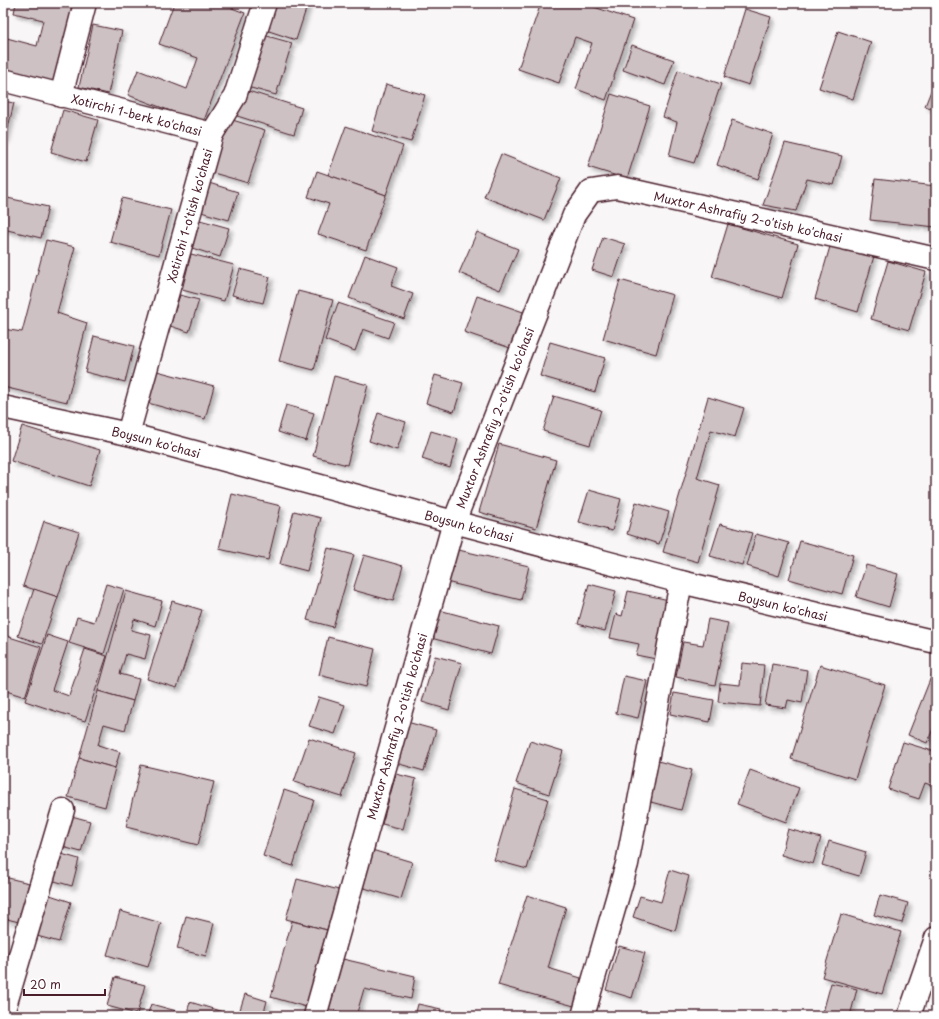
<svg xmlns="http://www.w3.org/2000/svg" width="939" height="1019" viewBox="0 0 939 1019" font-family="'Playpen Sans',sans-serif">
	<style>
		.building { fill: #cdc1c4; stroke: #4a1f2b; filter: url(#shadow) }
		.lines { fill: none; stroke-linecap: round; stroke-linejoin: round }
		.minor-casing { stroke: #4a1f2b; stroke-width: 25 }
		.major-casing { stroke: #4a1f2b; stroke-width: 25 }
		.minor { stroke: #fff; stroke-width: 22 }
		.major { stroke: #fff; stroke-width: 22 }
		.labels { text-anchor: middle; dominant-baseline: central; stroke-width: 3; stroke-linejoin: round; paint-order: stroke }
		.street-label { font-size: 12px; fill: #4a1f2b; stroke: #fff }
	</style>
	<defs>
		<filter id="shadow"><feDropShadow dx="3.5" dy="3.5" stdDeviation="2" flood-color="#0004"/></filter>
	</defs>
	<rect width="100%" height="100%" fill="#f8f6f7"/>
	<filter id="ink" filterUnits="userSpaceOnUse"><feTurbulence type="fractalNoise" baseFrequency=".025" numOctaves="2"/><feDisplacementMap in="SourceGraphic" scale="8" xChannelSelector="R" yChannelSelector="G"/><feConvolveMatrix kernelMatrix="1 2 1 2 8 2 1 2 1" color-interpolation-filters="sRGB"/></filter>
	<g filter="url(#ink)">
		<!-- building -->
		<g class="building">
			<path d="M16 3H74L54 83 3 70V37L37 46 43 20 14 13Z"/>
			<path d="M174 3H219L245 13 203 123 128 95 138 70 187 89 198 58 159 44Z"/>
			<path d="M272 3H308L296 40 263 29Z"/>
			<path d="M541 3H582L633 20 606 100 576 89 592 43 575 37 559 83 518 69Z"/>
			<path d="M745 9 771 17 749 85 724 77Z"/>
			<path d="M93 25 122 31 108 94 79 87Z"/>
			<path d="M838 31 871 42 853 99 819 88Z"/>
			<path d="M260 34 292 43 276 95 244 86Z"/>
			<path d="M632 45 674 60 665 85 623 70Z"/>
			<path d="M678 70 721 84 694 163 669 156 677 122 663 117Z"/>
			<path d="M936 78V110L925 106Z"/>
			<path d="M386 84 425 95 411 142 372 131Z"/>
			<path d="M242 89 302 108 294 134 234 115Z"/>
			<path d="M611 94 650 106 627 179 588 167Z"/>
			<path d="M3 101 14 103 5 140 3 139Z"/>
			<path d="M63 110 98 120 86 162 51 152Z"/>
			<path d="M226 118 265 130 248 183 210 172Z"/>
			<path d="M732 120 773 134 758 179 717 165Z"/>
			<path d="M346 126 403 146 386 195 328 175Z"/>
			<path d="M785 143 842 156 834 185 807 179 796 211 763 205Z"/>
			<path d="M501 154 561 178 544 220 484 197Z"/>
			<path d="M317 171 386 195 366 250 318 234 329 204 308 197Z"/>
			<path d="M875 179 936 186V227L870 220Z"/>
			<path d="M209 183 238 192 229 220 201 212Z"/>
			<path d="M3 197 48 207 41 238 3 229Z"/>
			<path d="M122 198 171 210 159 255 110 242Z"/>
			<path d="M200 220 229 228 220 257 192 248Z"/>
			<path d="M728 224 798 244 782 298 712 277Z"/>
			<path d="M477 232 518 249 500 290 459 273Z"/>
			<path d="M603 237 625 244 614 277 592 270Z"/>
			<path d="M46 240 75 247 57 313 87 323 67 402 3 387V329L22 332Z"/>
			<path d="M831 243 874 256 858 312 815 299Z"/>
			<path d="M191 254 234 265 224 301 182 290Z"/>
			<path d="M365 255 398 267 391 286 413 294 404 319 349 298Z"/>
			<path d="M888 261 926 272 909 330 871 319Z"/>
			<path d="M240 269 270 277 263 303 232 295Z"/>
			<path d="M620 280 673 295 656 354 603 339Z"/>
			<path d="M298 291 333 300 314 370 279 361Z"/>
			<path d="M180 295 199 300 189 332 170 326Z"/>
			<path d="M477 296 529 314 516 350 464 332Z"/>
			<path d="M338 303 394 322 388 338 363 329 355 351 325 340Z"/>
			<path d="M94 336 134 346 125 382 85 372Z"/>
			<path d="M550 342 605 358 595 392 540 376Z"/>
			<path d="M157 371 214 386 205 419 148 403Z"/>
			<path d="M435 375 463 383 454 412 426 403Z"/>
			<path d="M334 376 368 385 347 465 313 456Z"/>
			<path d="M554 396 601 410 590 445 543 431Z"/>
			<path d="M708 397 744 408 735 437 711 430 697 478 720 485 698 562 663 552Z"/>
			<path d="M286 405 314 413 306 441 278 432Z"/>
			<path d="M378 413 406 422 397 450 369 441Z"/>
			<path d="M22 426 100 450 89 486 11 461Z"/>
			<path d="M431 431 458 439 450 468 422 459Z"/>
			<path d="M499 444 556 460 536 528 479 512Z"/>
			<path d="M589 490 621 499 612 531 579 522Z"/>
			<path d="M232 494 281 506 268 560 219 549Z"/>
			<path d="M636 502 669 512 659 544 627 534Z"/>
			<path d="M294 511 321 518 307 571 280 564Z"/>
			<path d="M44 521 79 532 58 597 23 586Z"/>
			<path d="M720 524 752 533 742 565 710 556Z"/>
			<path d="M756 534 789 543 779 576 747 566Z"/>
			<path d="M800 541 853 555 842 594 789 579Z"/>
			<path d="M328 548 354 555 333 627 307 620Z"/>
			<path d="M454 549 529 566 521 600 446 582Z"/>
			<path d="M364 555 403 566 393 601 353 590Z"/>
			<path d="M866 565 898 574 889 607 856 597Z"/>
			<path d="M106 584 124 589 104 654 69 643 77 617 94 622Z"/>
			<path d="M589 584 616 591 605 631 578 624Z"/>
			<path d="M34 589 58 597 42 644 18 636Z"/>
			<path d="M126 591 162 601 155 626 134 619 131 630 151 635 145 659 126 654 120 674 139 679 133 701 98 691Z"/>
			<path d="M628 591 669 600 656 659 636 655 639 644 610 638 616 614 622 616Z"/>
			<path d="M172 601 202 610 177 688 147 679Z"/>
			<path d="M439 610 499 626 491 654 431 638Z"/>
			<path d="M708 619 728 623 715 685 676 677 683 642 703 645Z"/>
			<path d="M3 635 41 647 25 697 3 690Z"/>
			<path d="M47 635 68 642 52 690 69 696 85 649 107 656 85 721 25 701Z"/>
			<path d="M328 637 375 649 366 687 319 675Z"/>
			<path d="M435 656 462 663 449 710 422 702Z"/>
			<path d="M742 663 764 665 760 706 718 702 720 683 740 685Z"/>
			<path d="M772 664 807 670 802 703 788 700 786 708 765 705Z"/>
			<path d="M820 665 885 685 855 779 791 759Z"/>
			<path d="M933 672 936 673V722L927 743 908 735Z"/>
			<path d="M624 676 647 681 638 718 616 713Z"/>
			<path d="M98 691 133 701 125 730 104 724 98 745 120 752 115 768 79 758Z"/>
			<path d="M674 693 714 700 710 722 670 714Z"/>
			<path d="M319 697 345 705 335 734 309 726Z"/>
			<path d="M407 722 436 730 424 771 396 763Z"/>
			<path d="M309 738 356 753 342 797 294 782Z"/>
			<path d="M530 741 563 751 549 794 516 783Z"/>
			<path d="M903 742 936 752V787L925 783 919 799 888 789Z"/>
			<path d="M79 758 115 768 105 807 68 797Z"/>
			<path d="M658 761 692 770 681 810 647 801Z"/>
			<path d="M141 765 214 782 198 845 126 827Z"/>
			<path d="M750 770 799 788 786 822 737 804Z"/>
			<path d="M396 774 416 779 403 829 382 824Z"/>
			<path d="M515 789 548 799 527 869 494 860Z"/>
			<path d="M284 790 314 800 293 866 263 856Z"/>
			<path d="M68 815 90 821 81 852 59 846Z"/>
			<path d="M788 829 821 838 813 864 781 855Z"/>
			<path d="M829 841 866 852 859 876 822 865Z"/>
			<path d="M372 850 412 862 401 899 361 887Z"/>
			<path d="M58 853 79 859 72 886 51 880Z"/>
			<path d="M670 870 689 876 675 931 633 917 640 896 661 902Z"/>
			<path d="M4 877 29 883 19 922 3 918Z"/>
			<path d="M297 879 339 890 327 930 286 919Z"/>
			<path d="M50 895 71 902 59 942 37 936Z"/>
			<path d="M527 895 566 907 548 968 581 978 574 1006 498 985Z"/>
			<path d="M880 895 908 903 902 923 874 915Z"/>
			<path d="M120 911 161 923 148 967 107 955Z"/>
			<path d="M841 914 901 932 882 994 822 977Z"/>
			<path d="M186 916 214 923 206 956 177 949Z"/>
			<path d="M292 921 327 930 306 1007 271 997Z"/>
			<path d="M619 946 645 953 632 998 606 990Z"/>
			<path d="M343 959 415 976 411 999 364 989 356 1016 329 1009Z"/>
			<path d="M115 977 145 985 137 1014 107 1006Z"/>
			<path d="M831 983 857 989 850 1016H822Z"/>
			<path d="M245 994 267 1001 263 1016H238Z"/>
			<path d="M190 1002 233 1015V1016H186Z"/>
			<path d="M151 1004 180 1012 179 1016H147Z"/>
			<path d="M418 1004 441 1009 439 1016H415Z"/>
			<path d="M70 1012 82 1016H68Z"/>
		</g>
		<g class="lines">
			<defs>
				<g id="minor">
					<path id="s1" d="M3 80 212 134"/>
					<path d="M61 96 85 3"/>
					<path id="s2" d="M3 407 128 434 454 522 681 582 936 642"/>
					<path id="s3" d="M128 434 212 134 235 96 265 3"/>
					<path d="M3 1013 63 810"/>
					<path id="s4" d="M315 1016 454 522 574 215 591 191 617 187 936 259"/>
					<path d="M583 1016 627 864 681 582"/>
				</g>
				<path id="major" d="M909 1016 936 938"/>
			</defs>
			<!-- minor casing -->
			<use href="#minor" class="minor-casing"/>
			<!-- major casing -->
			<use href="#major" class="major-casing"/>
			<!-- minor -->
			<use href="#minor" class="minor"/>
			<!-- major -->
			<use href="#major" class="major"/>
		</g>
	</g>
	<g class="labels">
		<!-- street labels -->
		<g class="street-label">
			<text stroke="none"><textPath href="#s1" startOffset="138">Xotirchi 1-berk ko'chasi</textPath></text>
			<text stroke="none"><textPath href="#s3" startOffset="227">Xotirchi 1-o'tish ko'chasi</textPath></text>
			<text stroke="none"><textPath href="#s4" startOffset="1033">Muxtor Ashrafiy 2-o'tish ko'chasi</textPath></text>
			<text stroke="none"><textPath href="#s4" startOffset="625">Muxtor Ashrafiy 2-o'tish ko'chasi</textPath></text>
			<text stroke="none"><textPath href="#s2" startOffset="157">Boysun ko'chasi</textPath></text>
			<text stroke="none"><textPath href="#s2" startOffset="481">Boysun ko'chasi</textPath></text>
			<text stroke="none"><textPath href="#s2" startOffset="805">Boysun ko'chasi</textPath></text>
			<text stroke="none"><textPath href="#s4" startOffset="301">Muxtor Ashrafiy 2-o'tish ko'chasi</textPath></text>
		</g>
	</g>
	<!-- margin -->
	<rect width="939" height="1019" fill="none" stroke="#fff" stroke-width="16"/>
	<rect x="8" y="8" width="923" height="1003" fill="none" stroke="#4a1f2b" stroke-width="1.5" filter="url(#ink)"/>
	<!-- scale -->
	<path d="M24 989v6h81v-6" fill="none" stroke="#4a1f2b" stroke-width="2"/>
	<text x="30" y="989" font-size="12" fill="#4a1f2b" stroke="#ffffff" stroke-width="3" paint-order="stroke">20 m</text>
</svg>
